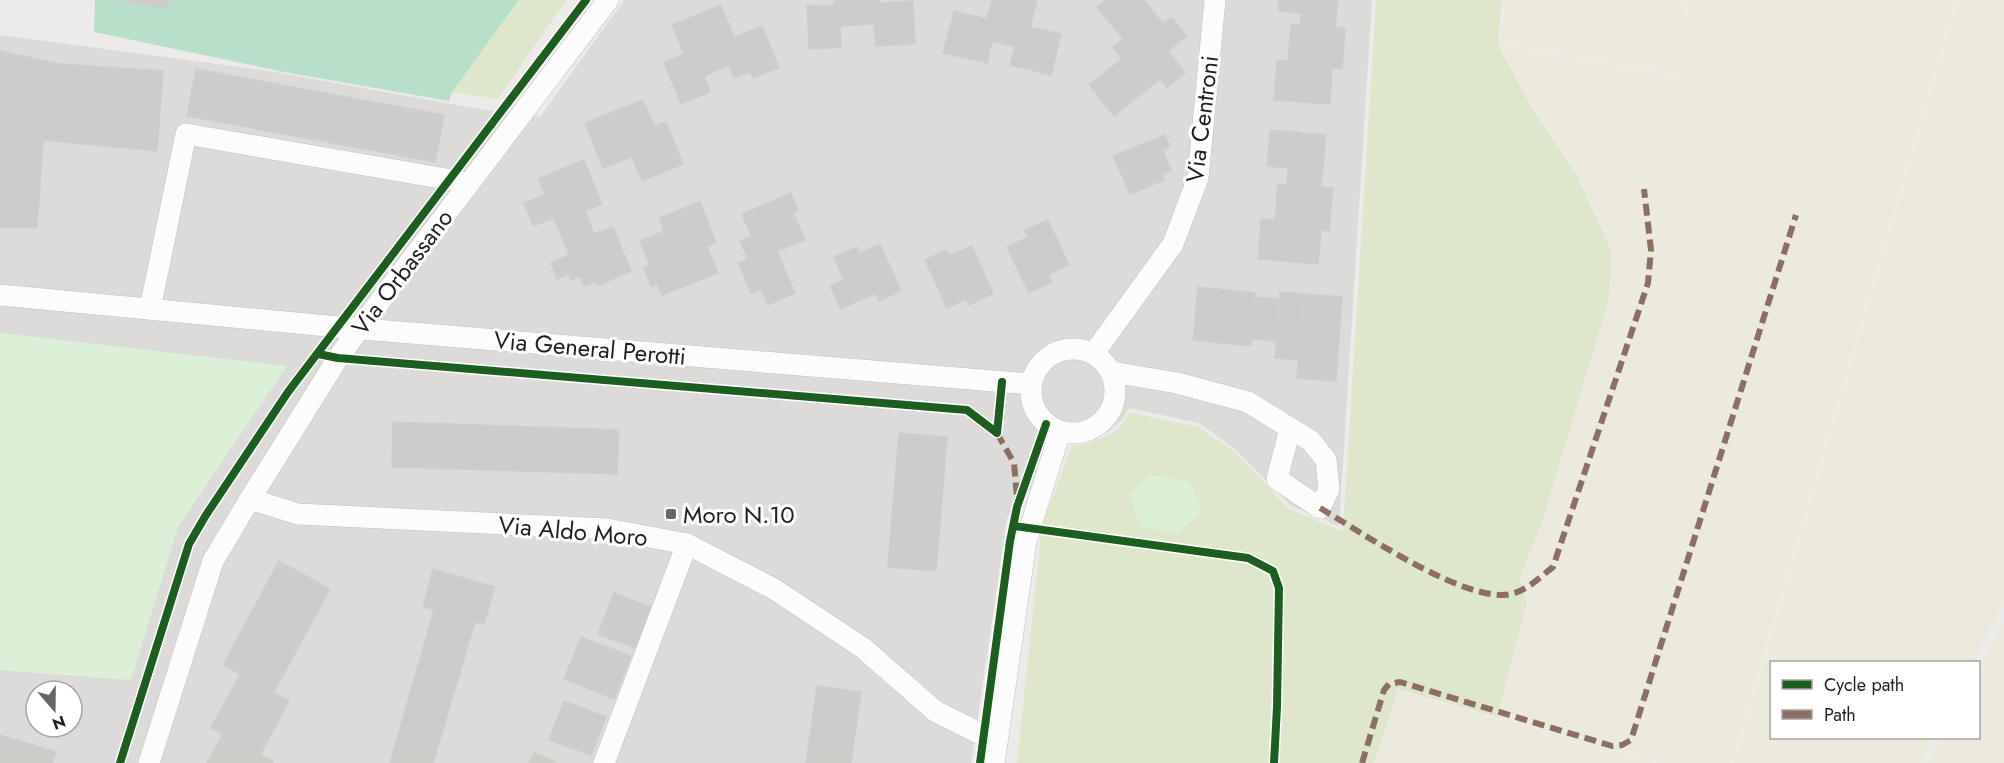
<svg xmlns="http://www.w3.org/2000/svg" width="2004" height="763" viewBox="0 0 2004 763" font-family="Jost,sans-serif">
	<style>
		.residential { fill: #dcdbda; fill-rule: evenodd }
		.farmland { fill: #eceadd }
		.grass { fill: #dee7cb }
		.park { fill: #dbf0d7 }
		.pitch { fill: #b8dfc9 }
		.building { fill: #ceccca; stroke: #d0cdca; stroke-width: 1.5 }
		.lines { fill: none; stroke-linecap: round; stroke-linejoin: round }
		.minor-casing { stroke: #c0c0bf; stroke-width: 22 }
		.minor { stroke: #fcfcfc; stroke-width: 21 }
		.quiet { stroke: #8d6e63; stroke-width: 6; stroke-dasharray: 12 6; stroke-linecap: butt }
		.cycleway-casing { stroke: #fff; stroke-width: 11 }
		.cycleway { stroke: #1b5e20; stroke-width: 8 }
		.poi-dot { fill: #676666; stroke: #fff; stroke-width: 2 }
		.labels { text-anchor: middle; dominant-baseline: central; stroke-width: 6; stroke-linejoin: round; paint-order: stroke }
		.street-label { font-size: 24px; fill: #1f1f1f; stroke: #fff }
		.poi-label { font-size: 24px; fill: #1f1f1f; stroke: #fff; text-anchor: start }
	</style>
	<rect width="100%" height="100%" fill="#edebe9"/>
	<!-- residential -->
	<path class="residential" d="M624 0H1372L1339 526 1291 506 1236 450 1199 423 1129 408 1122 420 1108 431 1090 439 1069 442 1007 518 971 763H0V35L269 71 479 109 540 117ZM36 691H72V727H36Z"/>
	<!-- farmland -->
	<g class="farmland">
		<path d="M1505 0H1686L1681 75 1501 43Z"/>
		<path d="M1688 0H1956L1732 763H1663L1499 717 1528 603 1521 576 1543 523 1610 300 1613 251 1577 173 1533 107 1499 45 1682 77Z"/>
		<path d="M1958 0H2004V602L1973 662H1772V738H1935L1922 763H1734Z"/>
		<path d="M2004 622V763H1929L1942 738H1978L1979 669Z"/>
		<path d="M1398 691 1656 763H1375Z"/>
	</g>
	<!-- grass -->
	<g class="grass">
		<path d="M519 0H566L498 99 452 92Z"/>
		<path d="M1376 0H1502L1498 45 1532 108 1576 174 1612 251 1609 300 1542 523 1520 577 1527 603 1497 717 1398 689 1374 763H1017L1042 525 1072 446C1096 442 1119 436 1129 412L1198 427 1235 452 1289 509 1343 532Z"/>
	</g>
	<!-- park -->
	<g class="park">
		<path d="M0 333 287 366 178 527 131 680 0 670Z"/>
		<path d="M1151 475 1191 482 1202 513 1178 532 1141 528 1130 496Z"/>
	</g>
	<!-- pitch -->
	<path class="pitch" d="M95 0H519L452 92 449 101 284 72 94 32Z"/>
	<!-- building -->
	<g class="building">
		<path d="M120 0H167L165 8Z"/>
		<path d="M834 0H879V3L913 1 915 44 876 46 874 24 840 26 841 47 809 49 807 6 834 5Z"/>
		<path d="M992 0H1037L1030 27 1061 34 1051 75 1010 65 1015 47 992 41 987 63 943 53 954 11 987 19Z"/>
		<path d="M1105 0H1144L1163 24 1171 17 1187 36 1168 51 1185 73 1167 88 1160 79 1114 116 1089 85 1122 59 1113 47 1123 39 1097 7Z"/>
		<path d="M1279 0H1338L1335 28 1300 25 1301 13 1278 11Z"/>
		<path d="M721 5 734 37 762 26 779 68 753 78 750 72 734 78 729 65 704 76 710 92 681 104 664 62 684 54 672 25Z"/>
		<path d="M1291 24 1345 28 1342 69 1332 68 1330 104 1274 100 1277 60 1288 61Z"/>
		<path d="M0 51 60 64 163 71 157 151 43 140 37 228 0 227Z"/>
		<path d="M196 69 444 115 435 162 187 116Z"/>
		<path d="M643 100 654 126 666 122 683 164 642 181 632 157 603 168 585 123Z"/>
		<path d="M1270 130 1326 135 1321 187 1287 184 1288 168 1267 166Z"/>
		<path d="M1165 135 1170 147 1163 150 1171 170 1162 174 1164 180 1130 194 1113 156Z"/>
		<path d="M584 160 602 204 585 211 594 234 613 227 631 271 597 286 596 282 584 286 580 276 571 280 569 274 557 279 551 263 569 255 554 218 533 226 524 203 545 195 538 179Z"/>
		<path d="M1278 184 1333 188 1329 231 1321 230 1318 264 1258 259 1261 219 1275 220Z"/>
		<path d="M791 193 798 210 793 212 805 240 777 251 795 293 768 305 761 289 751 293 738 263 748 259 740 241 751 236 742 214Z"/>
		<path d="M700 202 716 243 707 246 718 273 662 295 657 284 651 287 644 268 650 266 640 241 664 231 659 218Z"/>
		<path d="M1048 220 1069 265 1048 275 1052 282 1029 293 1007 247 1028 237 1025 230Z"/>
		<path d="M880 244 901 291 879 301 876 293 841 309 830 286 844 280 834 257 857 247 860 253Z"/>
		<path d="M972 246 993 294 969 305 967 299 947 308 925 260 946 250 949 256Z"/>
		<path d="M1198 287 1256 293 1251 346 1193 340Z"/>
		<path d="M1280 292 1304 294 1299 360 1275 358Z"/>
		<path d="M1304 294 1342 297 1336 381 1297 378Z"/>
		<path d="M1255 297 1279 299 1276 341 1252 339Z"/>
		<path d="M393 422 619 430 617 474 392 467Z"/>
		<path d="M899 433 947 437 936 571 888 567Z"/>
		<path d="M279 561 330 589 274 692 223 665Z"/>
		<path d="M433 569 495 587 484 624 475 622 433 763H390L434 610 423 607Z"/>
		<path d="M614 593 651 607 635 648 598 634Z"/>
		<path d="M581 637 631 656 614 699 564 679Z"/>
		<path d="M240 675 289 701 260 755 211 728Z"/>
		<path d="M817 686 861 692 851 763H806Z"/>
		<path d="M564 701 606 717 591 755 549 740Z"/>
		<path d="M223 734 273 761 272 763H207Z"/>
		<path d="M0 735 56 752 52 763H0Z"/>
		<path d="M534 753 558 763H529Z"/>
	</g>
	<g class="lines">
		<defs>
			<g id="minor">
				<path d="M0 295 338 327 1031 384"/>
				<path d="M150 309 186 134 469 183"/>
				<circle cx="1073" cy="391" r="42"/>
				<path d="M1094 353 1173 244 1198 178 1215 0"/>
				<path d="M1112 372 1177 383 1248 402 1311 441 1326 460 1329 489 1320 508 1277 479 1290 429"/>
				<path d="M250 499 298 514 607 529 687 544 774 589 863 648 935 711 997 742"/>
				<path d="M149 763 213 561 250 499 338 358 359 329 608 0"/>
				<path d="M604 763 687 544"/>
				<path d="M994 763 1026 541 1060 432"/>
			</g>
		</defs>
		<!-- minor casing -->
		<use href="#minor" class="minor-casing"/>
		<!-- minor -->
		<use href="#minor" class="minor"/>
		<!-- quiet -->
		<g class="quiet">
			<path d="M997 433 1014 463 1017 497"/>
			<path d="M1320 508C1361 532 1466 604 1511 594 1528 590 1540 577 1553 567L1648 283 1651 250 1644 189"/>
			<path d="M1362 763 1384 690 1389 684 1400 682 1612 746 1622 745 1631 740 1796 215"/>
		</g>
		<defs>
			<g id="cycleway">
				<path d="M318 354 338 358 967 410 997 433 1002 382"/>
				<path d="M1014 526 1248 558 1273 571 1279 588 1277 707 1274 763"/>
				<path d="M120 763 189 544 206 515 288 392 586 0"/>
				<path d="M980 763 1010 541 1017 507 1046 424"/>
			</g>
		</defs>
		<!-- cycleway casing -->
		<use href="#cycleway" class="cycleway-casing"/>
		<!-- cycleway -->
		<use href="#cycleway" class="cycleway"/>
	</g>
	<!-- markers -->
	<rect class="poi-dot" x="665" y="508" width="12" height="12" rx="3"/>
	<g class="labels">
		<!-- street labels -->
		<g class="street-label">
			<text transform="translate(1202 119) rotate(-83)">Via Centroni</text>
			<text transform="translate(402 272) rotate(-53)">Via Orbassano</text>
			<text transform="translate(590 348) rotate(5)">Via General Perotti</text>
			<text transform="translate(573 531) rotate(5)">Via Aldo Moro</text>
		</g>
		<!-- poi labels -->
		<g class="poi-label">
			<text x="683" y="514">Moro N.10</text>
		</g>
	</g>
	<!-- legend -->
	<rect x="1770" y="661" width="210" height="78" fill="#ffffff" stroke="#a5a5a5" stroke-width="1.5"/>
	<rect x="1782" y="680" width="30" height="9" fill="#1b5e20" stroke="#a5a5a5" stroke-width="1.5"/>
	<text x="1824" y="691" font-size="18" fill="#1f1f1f">Cycle path</text>
	<rect x="1782" y="710" width="30" height="9" fill="#8d6e63" stroke="#a5a5a5" stroke-width="1.5"/>
	<text x="1824" y="721" font-size="18" fill="#1f1f1f">Path</text>
	<!-- north arrow -->
	<g transform="translate(54 709) rotate(160)"><circle r="28" fill="#ffffff" stroke="#a5a5a5" stroke-width="1.5"/>
	<path d="M0-4.5L10 22L0 15L-10 22Z" fill="#676666"/>
	<text y="-9" font-size="16" font-weight="bold" text-anchor="middle" fill="#1f1f1f">N</text>
	</g>
</svg>
